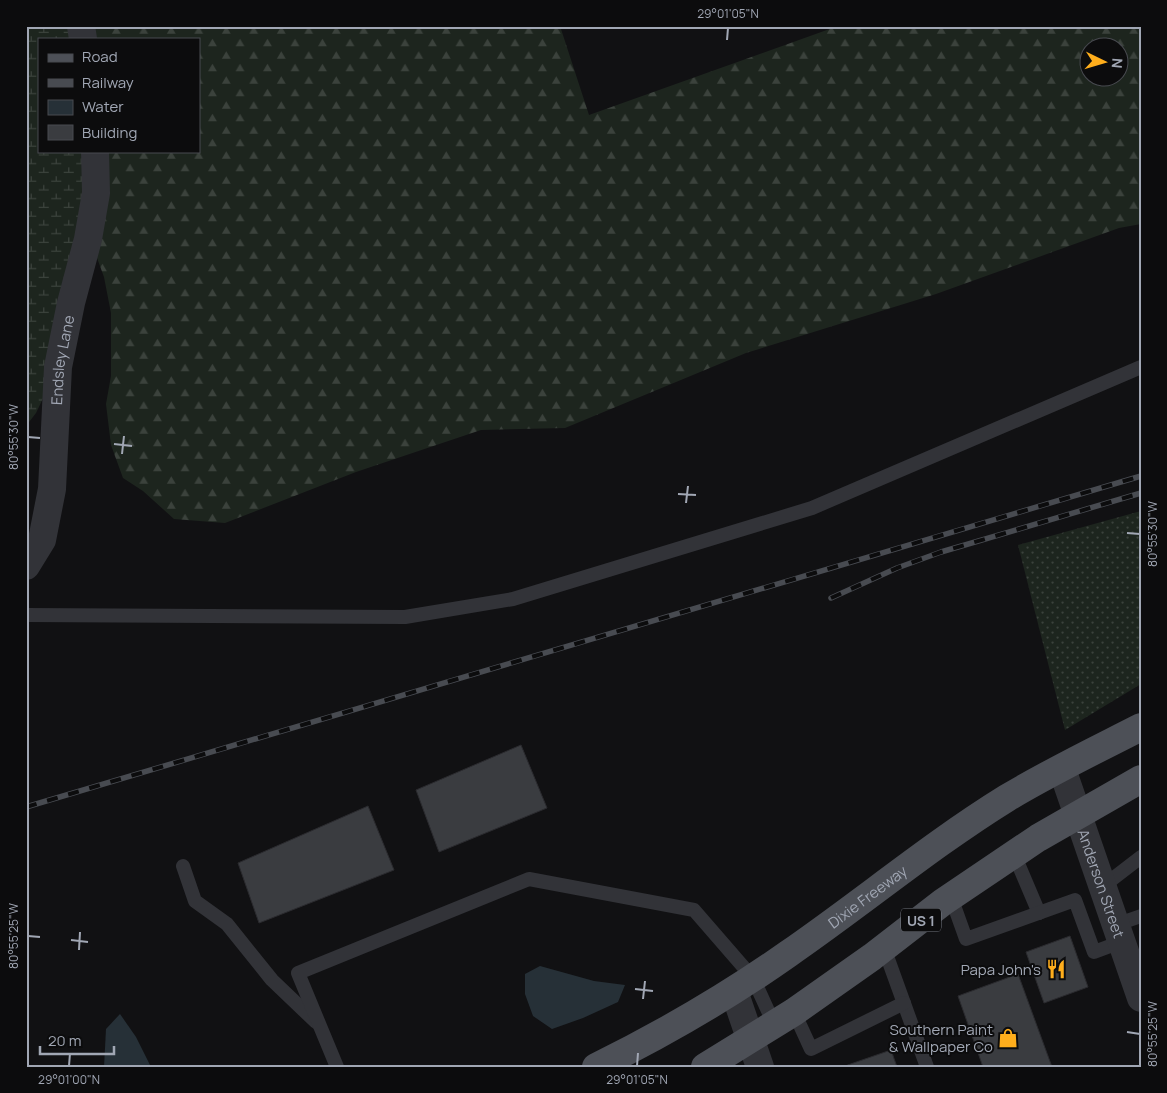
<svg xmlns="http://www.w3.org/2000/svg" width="1167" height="1093" viewBox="0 0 1167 1093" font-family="Manrope,sans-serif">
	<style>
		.grass { fill: url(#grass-dots) }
		.forest { fill: url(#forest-firs); fill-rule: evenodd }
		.wetland { fill: url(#wetland-marsh) }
		.water { fill: #263037 }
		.building { fill: #3a3c40; stroke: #2b2b2f }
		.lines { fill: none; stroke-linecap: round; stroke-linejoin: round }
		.service { stroke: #323338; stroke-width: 14 }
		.minor { stroke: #323338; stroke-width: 28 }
		.primary { stroke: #4d5057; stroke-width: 28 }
		.rail-casing { stroke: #484b51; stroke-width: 5.5 }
		.rail { stroke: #0c0c0d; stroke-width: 4; stroke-dasharray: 11; stroke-linecap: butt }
		.ticks { fill: none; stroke: #a1a7b4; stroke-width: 2 }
		.labels { text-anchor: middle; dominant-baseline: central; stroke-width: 4; stroke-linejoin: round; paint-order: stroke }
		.shield { fill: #0c0c0d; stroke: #747882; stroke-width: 1 }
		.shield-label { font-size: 14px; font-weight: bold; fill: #a1a7b4 }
		.street-label { font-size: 15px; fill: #a1a7b4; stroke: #0c0c0d }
		.poi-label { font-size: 15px; fill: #a1a7b4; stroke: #0c0c0d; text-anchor: end }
		.neatline { fill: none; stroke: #a1a7b4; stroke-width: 2 }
		.ticks-label { font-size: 12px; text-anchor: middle; fill: #a1a7b4 }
	</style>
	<defs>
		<pattern id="grass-dots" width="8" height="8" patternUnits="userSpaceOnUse" patternTransform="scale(1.25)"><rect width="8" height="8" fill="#1d251e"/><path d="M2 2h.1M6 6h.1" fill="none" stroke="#3b423c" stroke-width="1.8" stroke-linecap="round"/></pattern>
		<pattern id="forest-firs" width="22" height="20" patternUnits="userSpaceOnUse" patternTransform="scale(1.25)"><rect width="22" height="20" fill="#1d251e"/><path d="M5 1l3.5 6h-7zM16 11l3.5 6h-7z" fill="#3b423c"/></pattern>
		<pattern id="wetland-marsh" width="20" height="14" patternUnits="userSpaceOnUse" patternTransform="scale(1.25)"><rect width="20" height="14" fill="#1d251e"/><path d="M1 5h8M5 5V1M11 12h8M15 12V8" fill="none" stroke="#3b423c"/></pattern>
	</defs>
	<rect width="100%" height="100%" fill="#111113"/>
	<!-- grass -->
	<path class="grass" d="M1141 511V684L1065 730 1018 545Z"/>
	<!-- forest -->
	<path class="forest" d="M81 26H560L589 115 838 26H1141V224L1119 228 936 294 746 353 565 428 481 430 356 472 225 523 174 519 143 491 123 478 111 445 106 404 111 376V313L104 277 89 236 95 151H199V39H83ZM1090 48H1120V78H1090Z"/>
	<!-- wetland -->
	<path class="wetland" d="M26 26H81L83 39H39V151H95L58 367 36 413 26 426Z"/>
	<!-- water -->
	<g class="water">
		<path d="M540 966 594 981 625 985 618 1002 583 1018 552 1029 533 1016 525 994V974Z"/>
		<path d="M120 1014 136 1037 151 1067H104L106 1029Z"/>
	</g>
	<!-- building -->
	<g class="building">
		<path d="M521 745 547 808 439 852 416 790Z"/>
		<path d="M368 806 394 870 259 923 238 863Z"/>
		<path d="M1070 936 1088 987 1044 1003 1026 952Z"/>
		<path d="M1018 974 1052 1067H983L958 996Z"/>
		<path d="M891 1050 897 1067H842Z"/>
	</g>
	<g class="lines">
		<!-- service -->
		<g class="service">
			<path d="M26 615 405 617 513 599 812 508 1141 367"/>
			<path d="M1014 854 1039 913"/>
			<path d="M183 866 195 901 227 924 272 980 316 1022"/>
			<path d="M1102 887 1141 857"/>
			<path d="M951 897 966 939 1075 900 1094 952 1121 942"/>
			<path d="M1115 925 1141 916"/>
			<path d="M884 948 927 1067"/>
			<path d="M794 1012 811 1049 904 1003"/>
			<path d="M337 1067 298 973 529 879 694 910 753 978 774 1024"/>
		</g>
		<!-- minor -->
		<g class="minor">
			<path d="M81 26 83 39"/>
			<path id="s1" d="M26 566 42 540 52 489 58 367 71 303 88 239 96 193 95 151"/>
			<path id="s2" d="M1062 769 1141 998"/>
			<path d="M734 991 760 1067"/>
		</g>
		<!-- primary -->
		<g class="primary">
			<path id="s3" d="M596 1067C663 1034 727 997 788 954 862 903 931 845 1007 798 1050 772 1096 750 1141 727"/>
			<path d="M705 1067 794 1012 872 957 943 902 1038 838 1141 779"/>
		</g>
		<defs>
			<g id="rail">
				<path d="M831 598 897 568 941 552 1141 493"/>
				<path d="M26 807 1141 476"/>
			</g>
		</defs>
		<!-- rail casing -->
		<use href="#rail" class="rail-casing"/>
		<!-- rail -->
		<use href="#rail" class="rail"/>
	</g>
	<!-- ticks -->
	<path class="ticks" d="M727 40 728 28M28 437 40 438M114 444 132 446M122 454 124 436M678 494 696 495M686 503 688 486M1127 533 1140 534M28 936 40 937M71 940 88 942M79 950 80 932M635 989 653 991M643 999 645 981M1127 1032 1140 1034M69 1066 70 1053M637 1066 638 1053"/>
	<!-- icons -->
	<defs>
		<symbol id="restaurant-bare" viewBox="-9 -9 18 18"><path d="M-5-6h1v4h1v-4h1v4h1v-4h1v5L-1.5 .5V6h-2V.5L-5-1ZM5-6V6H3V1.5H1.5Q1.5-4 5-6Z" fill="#ffae1c" stroke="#0c0c0d" stroke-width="2.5" paint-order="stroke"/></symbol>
		<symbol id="shop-bare" viewBox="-9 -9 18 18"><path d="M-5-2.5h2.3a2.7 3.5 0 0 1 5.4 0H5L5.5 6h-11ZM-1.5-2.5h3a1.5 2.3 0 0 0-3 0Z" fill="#ffae1c" stroke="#0c0c0d" stroke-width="2.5" paint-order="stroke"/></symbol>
	</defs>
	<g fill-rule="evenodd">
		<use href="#restaurant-bare" x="1042" y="955" width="28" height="28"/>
		<use href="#shop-bare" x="994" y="1024" width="28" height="28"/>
	</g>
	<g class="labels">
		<!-- shield labels -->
		<rect class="shield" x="901" y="908.5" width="40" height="23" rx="4"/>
		<g class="shield-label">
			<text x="921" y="920">US 1</text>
		</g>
		<!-- street labels -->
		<g class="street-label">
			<text stroke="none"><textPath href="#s1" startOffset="212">Endsley Lane</textPath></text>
			<text stroke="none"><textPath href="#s2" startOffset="121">Anderson Street</textPath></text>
			<text stroke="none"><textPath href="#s3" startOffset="321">Dixie Freeway</textPath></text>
		</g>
		<!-- poi labels -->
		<g class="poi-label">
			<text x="1041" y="969">Papa John's</text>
			<text x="993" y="1029">Southern Paint<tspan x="993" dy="17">&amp; Wallpaper Co</tspan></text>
		</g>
	</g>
	<!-- border -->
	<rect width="1167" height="1093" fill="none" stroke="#0c0c0d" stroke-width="55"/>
	<!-- legend -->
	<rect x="38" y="38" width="162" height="115" fill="#0c0c0d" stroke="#484a50"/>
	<rect x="48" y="54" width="25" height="8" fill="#4d5057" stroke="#484a50"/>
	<text x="82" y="62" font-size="15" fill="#a1a7b4">Road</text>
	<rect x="48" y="79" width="25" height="8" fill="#484b51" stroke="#484a50"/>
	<text x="82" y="88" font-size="15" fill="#a1a7b4">Railway</text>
	<rect x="48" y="100" width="25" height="15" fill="#263037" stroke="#484a50"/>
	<text x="82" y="112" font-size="15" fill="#a1a7b4">Water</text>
	<rect x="48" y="125" width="25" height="15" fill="#3a3c40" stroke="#484a50"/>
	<text x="82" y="138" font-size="15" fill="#a1a7b4">Building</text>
	<!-- north arrow -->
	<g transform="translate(1104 62) rotate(95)"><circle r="24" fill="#0c0c0d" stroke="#484a50"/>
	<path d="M0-4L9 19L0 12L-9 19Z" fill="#ffae1c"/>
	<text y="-8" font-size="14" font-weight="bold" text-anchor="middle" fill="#a1a7b4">N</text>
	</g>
	<!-- scale -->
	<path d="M40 1046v8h74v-8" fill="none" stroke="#a1a7b4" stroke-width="2.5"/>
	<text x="48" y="1046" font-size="15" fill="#a1a7b4" stroke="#0c0c0d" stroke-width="4" paint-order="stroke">20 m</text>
	<rect x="28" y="28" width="1112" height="1038" class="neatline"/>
	<g class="ticks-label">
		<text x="728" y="18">29°01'05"N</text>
		<text transform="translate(14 437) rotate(-90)" y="4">80°55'30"W</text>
		<text transform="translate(1153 534) rotate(-90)" y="4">80°55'30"W</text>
		<text transform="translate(14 936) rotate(-90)" y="4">80°55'25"W</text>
		<text transform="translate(1153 1034) rotate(-90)" y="4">80°55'25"W</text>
		<text x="69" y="1084">29°01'00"N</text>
		<text x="637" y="1084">29°01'05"N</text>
	</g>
</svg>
